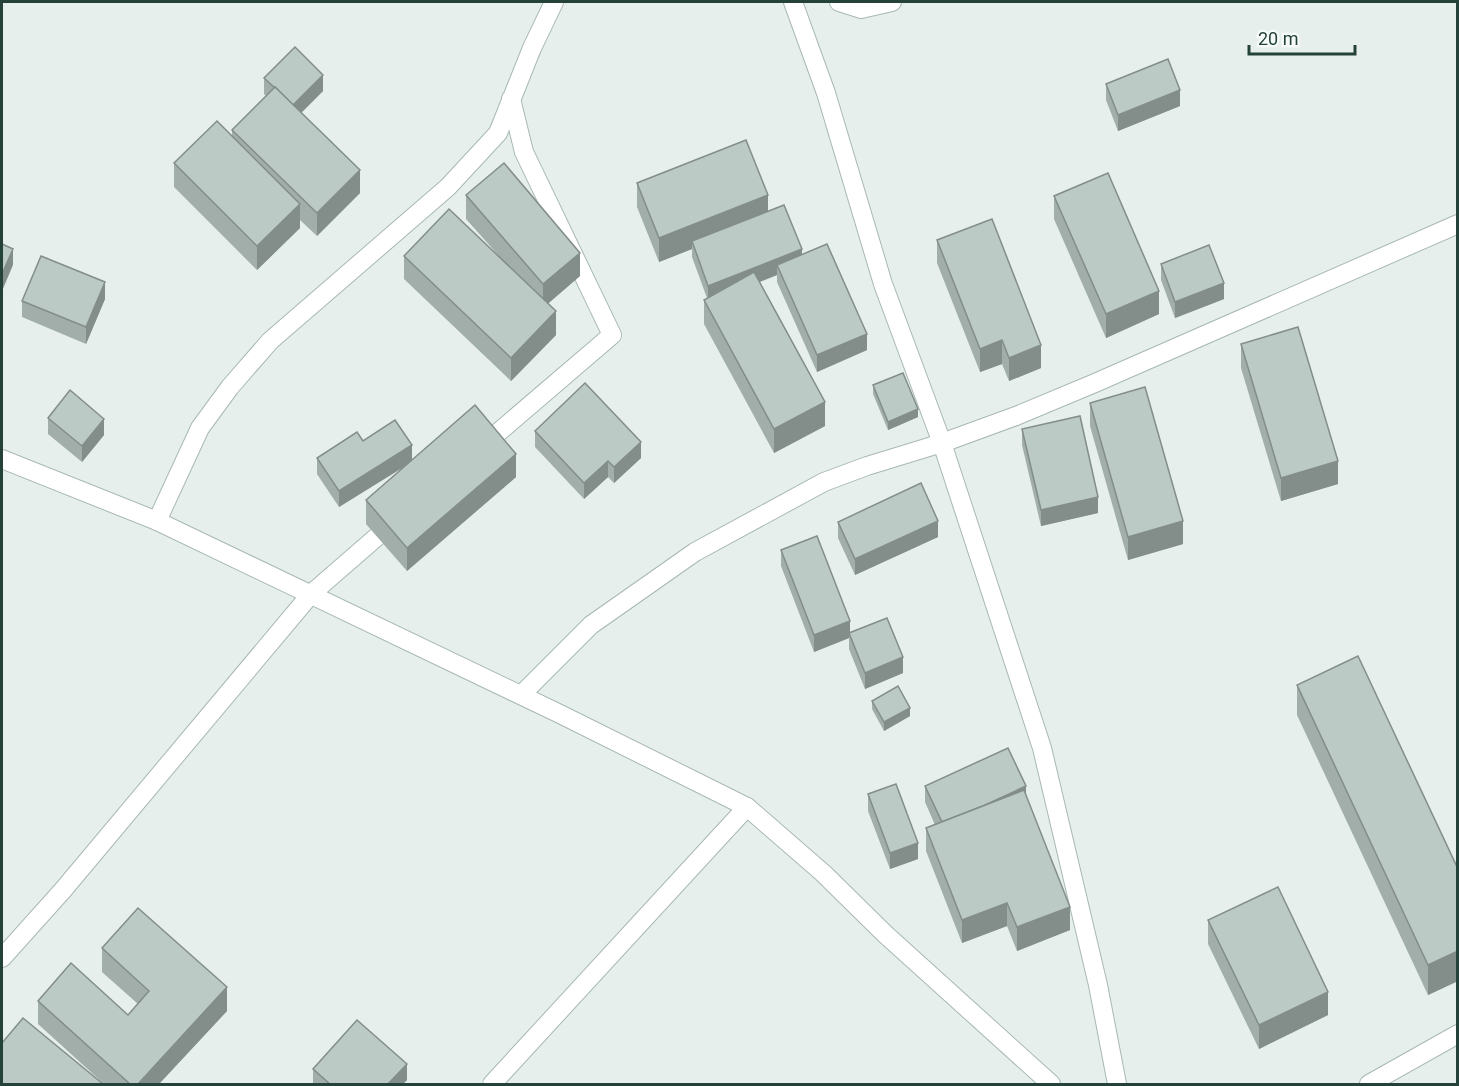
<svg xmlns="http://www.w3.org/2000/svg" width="1459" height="1086" viewBox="0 0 1459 1086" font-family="Roboto,sans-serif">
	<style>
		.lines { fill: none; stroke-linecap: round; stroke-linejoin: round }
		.minor-casing { stroke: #a8b8b2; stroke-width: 20 }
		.minor { stroke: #fff; stroke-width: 18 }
		.wall { fill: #a1aea9 }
		.shaded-wall { fill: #838d89 }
		.building { fill: #bbcac4; stroke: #838d89; stroke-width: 1.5 }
	</style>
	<rect width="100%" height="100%" fill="#e6efeb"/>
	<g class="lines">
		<defs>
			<g id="minor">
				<path d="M793 2 826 93 883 284 942 443 1042 748 1098 985 1117 1084"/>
				<path d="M839 2 861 9 892 2"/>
				<path d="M480 448 612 335 524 152 511 99"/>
				<path d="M2 459 157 521 560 714 747 807 823 873 885 934 1051 1084"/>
				<path d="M157 521 200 428 230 387 270 341 448 187 498 133 532 48 554 2"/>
				<path d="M521 695 591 625 695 552 824 482 867 466 942 443 1016 416 1095 383 1458 224"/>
				<path d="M2 958 63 890 311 594 395 521"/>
				<path d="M492 1084 747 807"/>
				<path d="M1369 1084 1458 1034"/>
			</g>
		</defs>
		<!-- minor casing -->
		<use href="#minor" class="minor-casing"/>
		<!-- minor -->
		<use href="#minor" class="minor"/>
	</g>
	<!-- wall -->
	<g class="wall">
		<path d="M264 78 323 91 301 113 360 193 317 236 300 220V228L257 270 174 187V163L232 136V130L266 96 264 94Z"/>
		<path d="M1106 84 1180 106 1118 131 1106 100Z"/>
		<path d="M637 183 768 211 802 255 867 350 817 372 777 282V275L760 282 825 426 774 453 704 324V300L707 298 692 257V249L659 262 637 207Z"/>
		<path d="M466 195 580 276 548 303 556 335 511 381 404 279V256H499L466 219Z"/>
		<path d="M1054 196 1159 314 1106 338 1054 219Z"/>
		<path d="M937 240 1041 368 1009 381 1002 364 980 372 937 263Z"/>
		<path d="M1161 264 1224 299 1175 318 1161 280Z"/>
		<path d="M105 299 86 344 22 317V301Z"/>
		<path d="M1241 344 1338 484 1281 501 1241 368Z"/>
		<path d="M873 385 918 417 888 430 873 394Z"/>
		<path d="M1090 403 1183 544 1128 560 1090 426Z"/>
		<path d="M48 418 104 435 82 462 48 434Z"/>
		<path d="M1022 429 1098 513 1041 526 1022 445Z"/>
		<path d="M535 431 641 458 614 483 608 477 584 499 535 447Z"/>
		<path d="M363 441 412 460 516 477 407 571 366 524V500L407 464 339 507 317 474V458Z"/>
		<path d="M838 522 938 537 855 575 838 538Z"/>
		<path d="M781 550 850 633 903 673 865 689 849 649V638L814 652 781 566Z"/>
		<path d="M1297 685 1458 869V981L1428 995 1297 715Z"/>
		<path d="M872 701 910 716 884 731 872 709Z"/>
		<path d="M925 786 1026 794 1070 930 1017 951 1007 926 962 943 926 851V828L935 825 925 802Z"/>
		<path d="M868 794 918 859 890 869 868 811Z"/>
		<path d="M1208 920 1328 1015 1259 1049 1208 944Z"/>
		<path d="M102 948 227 1011 159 1084H104L38 1024V1001L128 1015 138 1004 102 972Z"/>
		<path d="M313 1069 407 1080 403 1084H313Z"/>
	</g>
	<!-- shaded-wall -->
	<g class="shaded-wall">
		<path d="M323 75V91L292 122V105Z"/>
		<path d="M1180 90V106L1118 131V115Z"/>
		<path d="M360 170V193L317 236V213Z"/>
		<path d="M768 195V219L692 241V249L659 262V238Z"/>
		<path d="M300 204V228L257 270V246Z"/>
		<path d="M13 249V265L2 291V274Z"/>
		<path d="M802 249V265H777V275L708 302V286Z"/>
		<path d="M580 253V276L543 308V284Z"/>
		<path d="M105 282V299L86 344V327Z"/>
		<path d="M1224 283V299L1175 318V302Z"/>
		<path d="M1159 291V314L1106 338V314Z"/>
		<path d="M556 311V335L511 381V358Z"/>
		<path d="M867 334V350L817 372V355Z"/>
		<path d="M1002 340V364L980 372V349Z"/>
		<path d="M1041 345V368L1009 381V358Z"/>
		<path d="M825 402V426L774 453V429Z"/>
		<path d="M918 409V417L888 430V422Z"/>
		<path d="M104 419V435L82 462V446Z"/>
		<path d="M641 442V458L614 483V467Z"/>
		<path d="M412 445V462L339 507V491Z"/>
		<path d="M516 454V477L407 571V548Z"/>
		<path d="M608 461V477L584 499V483Z"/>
		<path d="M1338 461V484L1281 501V478Z"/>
		<path d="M1098 497V513L1041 526V510Z"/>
		<path d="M938 521V537L855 575V559Z"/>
		<path d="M1183 521V544L1128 560V537Z"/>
		<path d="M850 621V636L849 633V638L814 652V635Z"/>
		<path d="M903 657V673L865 689V673Z"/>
		<path d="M910 708V716L884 731V722Z"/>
		<path d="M1026 786V802L943 824Z"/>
		<path d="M918 843V859L890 869V853Z"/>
		<path d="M1007 903V926L962 943V920Z"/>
		<path d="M1070 907V930L1017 951V927Z"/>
		<path d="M1458 951V981L1428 995V965Z"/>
		<path d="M227 987V1011L159 1084H138Z"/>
		<path d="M1328 992V1015L1259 1049V1025Z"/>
		<path d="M407 1064V1080L403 1084H388Z"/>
	</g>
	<!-- building -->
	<g class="building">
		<path d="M295 47 323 75 293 105 275 87H274L264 78Z"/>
		<path d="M1168 59 1180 90 1118 115 1106 84Z"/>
		<path d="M275 87 360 170 317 213 232 130Z"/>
		<path d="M217 121 300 204 257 246 174 163Z"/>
		<path d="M746 140 768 195 659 238 637 183Z"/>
		<path d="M504 163 580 253 543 284 466 195Z"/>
		<path d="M1108 173 1159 291 1106 314 1054 196Z"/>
		<path d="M784 205 802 249 708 286 692 241Z"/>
		<path d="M449 209 556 311 511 358 404 256Z"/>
		<path d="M992 219 1041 345 1009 358 1002 340 980 349 937 240Z"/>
		<path d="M2 244 13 249 2 274Z"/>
		<path d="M827 244 867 334 817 355 777 265Z"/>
		<path d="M1209 245 1224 283 1175 302 1161 264Z"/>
		<path d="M41 256 105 282 86 327 22 301Z"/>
		<path d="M754 272 825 402 774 429 704 300Z"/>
		<path d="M1298 327 1338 461 1281 478 1241 344Z"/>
		<path d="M903 373 918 409 888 422 873 385Z"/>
		<path d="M585 383 641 442 614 467 608 461 584 483 535 431Z"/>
		<path d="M1145 387 1183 521 1128 537 1090 403Z"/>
		<path d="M70 390 104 419 82 446 48 418Z"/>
		<path d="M475 405 516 454 407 548 366 500Z"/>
		<path d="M1080 416 1098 497 1041 510 1022 429Z"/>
		<path d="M395 420 412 445 339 491 317 458 357 432 363 441Z"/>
		<path d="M921 483 938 521 855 559 838 522Z"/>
		<path d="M817 536 850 621 814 635 781 550Z"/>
		<path d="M887 618 903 657 865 673 849 633Z"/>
		<path d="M1358 656 1458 869V951L1428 965 1297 685Z"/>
		<path d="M898 686 910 708 884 722 872 701Z"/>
		<path d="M1008 748 1026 786 983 806 942 822 925 786Z"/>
		<path d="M896 784 918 843 890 853 868 794Z"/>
		<path d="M1024 790 1070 907 1017 927 1007 903 962 920 926 828Z"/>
		<path d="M1278 887 1328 992 1259 1025 1208 920Z"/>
		<path d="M138 908 227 987 138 1084H130L38 1001 71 963 128 1015 149 991 102 948Z"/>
		<path d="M23 1018 103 1084H2V1043Z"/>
		<path d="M357 1020 407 1064 388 1084H330L313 1069Z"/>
	</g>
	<!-- border -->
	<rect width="1459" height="1086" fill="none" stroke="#24423a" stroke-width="6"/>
	<!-- scale -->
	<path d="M1249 45v9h106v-9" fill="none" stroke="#24423a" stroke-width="3"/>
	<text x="1258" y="45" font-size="18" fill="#24423a" stroke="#f7fbf9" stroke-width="4.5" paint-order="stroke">20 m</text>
</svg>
